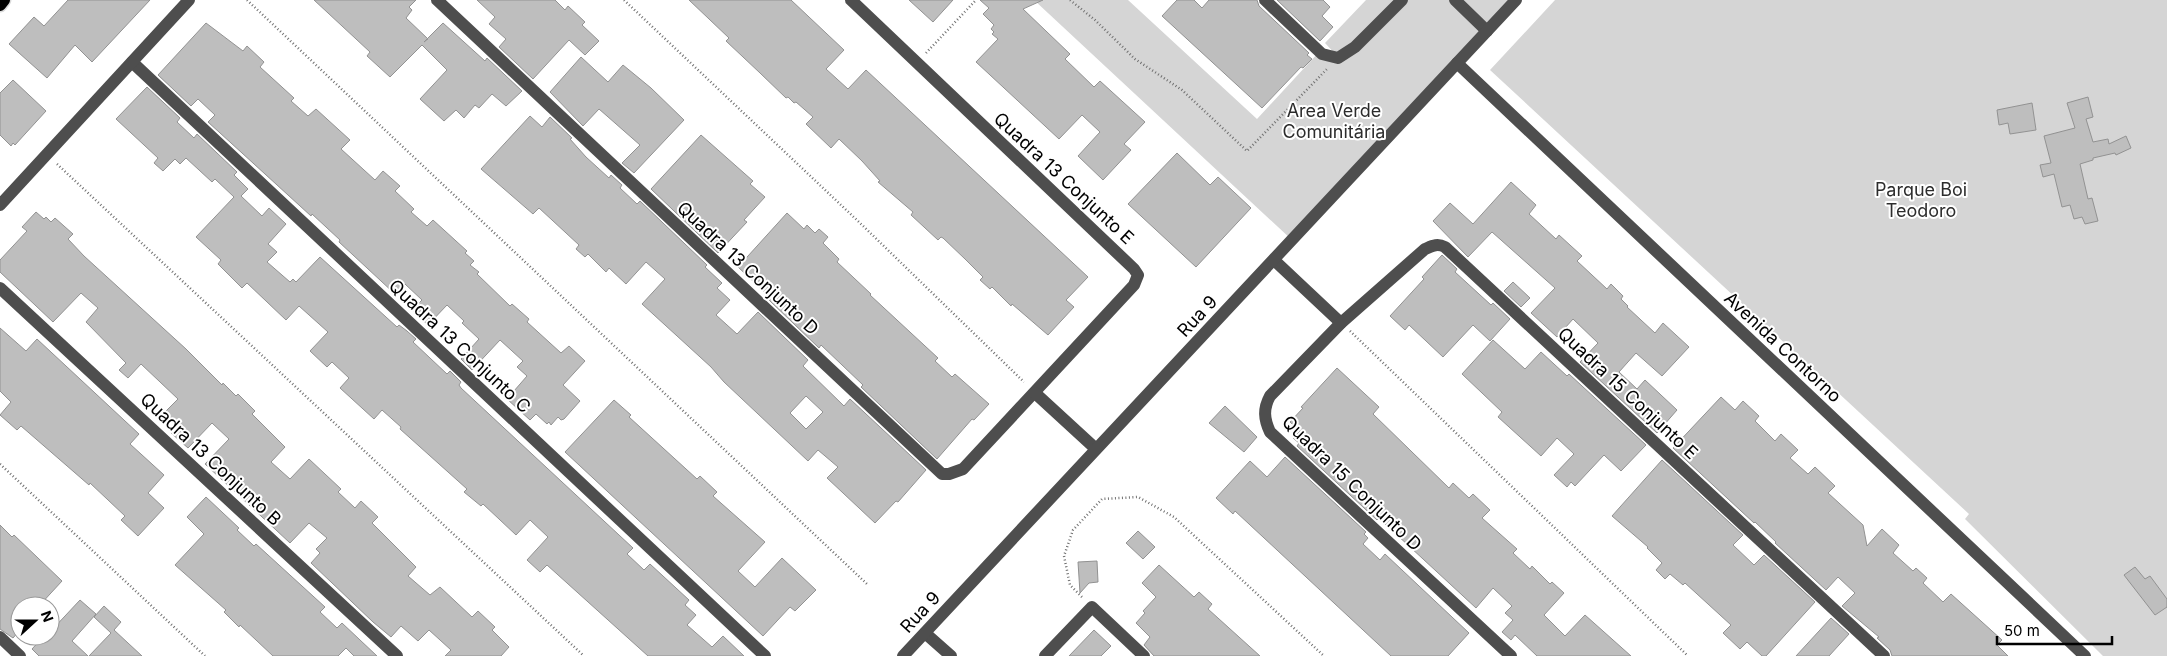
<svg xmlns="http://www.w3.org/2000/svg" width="2167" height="656" viewBox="0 0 2167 656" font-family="Inter,sans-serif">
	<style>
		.green { fill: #d5d5d5 }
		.building { fill: #bebebe; stroke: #929292; fill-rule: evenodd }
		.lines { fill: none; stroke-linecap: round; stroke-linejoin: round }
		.major-casing { stroke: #dbdbdb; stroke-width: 15 }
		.path { stroke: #707070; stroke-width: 2.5; stroke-dasharray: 1 2.5; stroke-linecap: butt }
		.minor { stroke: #4e4e4e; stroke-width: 12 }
		.major { stroke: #000; stroke-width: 12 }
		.labels { text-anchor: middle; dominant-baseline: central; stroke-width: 4; stroke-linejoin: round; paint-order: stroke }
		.park-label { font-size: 18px; fill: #2c2c2c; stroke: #fff }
		.street-label { font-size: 18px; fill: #000; stroke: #fff }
	</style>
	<rect width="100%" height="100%" fill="#fff"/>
	<!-- green -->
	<g class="green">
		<path d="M1034 0H1128L1257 119 1319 52 1338 57 1325 43 1366 0H1516L1292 240Z"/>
		<path d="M1555 0H2167V656H2103L1965 519 1969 514 1490 70Z"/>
	</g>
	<!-- building -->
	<g class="building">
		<path d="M68 0H150L92 62 75 45 47 78 9 44 34 17 44 26Z"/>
		<path d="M314 0H416L409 7 412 10 406 18 428 39 424 42 443 23 485 61 487 58 522 91 506 106 492 94 479 108 475 105 464 118 456 110 444 121 420 99 447 70 422 45 390 77 367 56 370 52Z"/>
		<path d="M477 0H555L565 10 568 6 585 22 582 25 599 41 585 55 569 40 533 79 499 47 506 39 489 24 495 17Z"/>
		<path d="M689 0H791L844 50 826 69 848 89 866 70 1088 277 1066 300 1074 307 1048 335 1012 304 1011 306 992 287 990 289 980 280 983 277 965 259 943 238 941 237 938 240 911 215 913 212 878 182 880 181 862 161 839 139 831 148 806 124 813 117 796 102 794 103 788 97 786 98 760 73 726 41 729 38Z"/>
		<path d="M909 0H953L933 22Z"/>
		<path d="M980 0H1043L1023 9 1070 54 1065 59 1094 87 1100 81 1145 122 1124 144 1131 150 1103 180 1078 156 1100 132 1082 115 1059 139 976 62 998 39 992 34 994 32 991 29 994 25 983 14 989 8Z"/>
		<path d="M1177 0H1194L1202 8 1209 0H1257L1259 6 1309 53 1307 55 1312 59 1303 68 1301 67 1262 108 1162 16Z"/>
		<path d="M1277 0H1323L1330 7 1322 16 1333 27 1320 41Z"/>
		<path d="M206 23 243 51 247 46 264 62 260 67 294 98 291 101 308 116 316 109 350 140 341 149 375 180 383 171 400 186 395 191 414 209 411 212 427 226 433 220 467 251 465 253 474 261 470 265 479 272 477 274 510 306 512 304 529 319 527 322 561 353 569 346 585 361 563 385 580 401 564 419 561 420 558 417 551 425 549 422 547 424 536 414 530 420 507 399 527 376 517 367 523 361 500 340 472 370 461 359 479 339 462 323 464 321 447 305 428 325 412 310 422 300 405 284 395 294 339 242 340 240 312 214 311 216 208 122 215 115 198 99 191 106 158 75Z"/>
		<path d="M581 57 608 82 623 65 651 88 684 120 634 173 622 163 640 145 599 109 583 126 550 92Z"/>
		<path d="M13 80 46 111 15 145 13 143 11 146 0 135V93Z"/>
		<path d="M147 87 180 118 177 122 194 138 197 134 237 172 234 175 248 189 241 196 262 216 269 208 286 224 268 244 277 252 267 262 290 282 293 279 296 282 320 257 397 327 399 325 407 331 416 339 413 342 447 374 450 371 461 382 459 385 461 388 633 548 627 554 644 570 650 564 689 600 685 605 696 615 687 625 712 647 723 636 744 656H648L547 565 540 572 527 560 548 537 530 520 516 535 483 504 481 506 464 492 467 489 400 429 401 427 382 410 374 419 340 388 349 378 332 362 327 367 310 351 328 332 299 306 286 320 247 283 242 288 218 264 221 260 196 237 234 197 215 179 212 182 186 158 180 164 175 159 163 171 154 163 158 158 116 119Z"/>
		<path d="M2088 97 2093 117 2086 119 2093 142 2108 139 2109 144 2126 136 2131 148 2116 155 2115 153 2093 158V160L2080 164 2088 199 2092 198 2098 221 2085 224 2082 217 2074 219 2070 205 2062 207 2054 174 2043 177 2040 165 2051 163 2044 136 2075 128 2067 103Z"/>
		<path d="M2032 103 2036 130 2010 134 2008 123 1999 125 1997 110Z"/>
		<path d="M530 116 542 127 550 117 572 138 570 139 586 157 609 178 611 175 622 185 620 188 637 204 640 201 707 265 705 267 722 283 717 288 730 300 716 315 737 334 758 312 808 360 803 366 844 406 850 399 926 470 898 502 896 501 875 523 827 478 838 467 818 450 808 461 724 382 711 367 642 304 665 279 646 262 626 284 609 268 606 272 588 254 585 257 576 249 579 245 539 208 533 214 481 169ZM806 396 823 412 806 429 790 413Z"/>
		<path d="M701 135 753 181 750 184 765 197 744 220 747 222 718 253 651 189Z"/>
		<path d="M1177 153 1210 185 1218 177 1251 208 1196 267 1128 204Z"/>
		<path d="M1511 182 1536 205 1529 214 1556 239 1559 235 1582 256 1577 261 1607 289 1611 284 1623 296 1621 299 1628 306 1627 307 1655 333 1663 323 1689 347 1662 376 1636 353 1619 372 1637 389 1645 380 1677 410 1657 433 1580 362 1598 343 1573 319 1557 337 1531 313 1555 288 1492 232 1468 257 1433 221 1450 203 1473 224Z"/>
		<path d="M36 212 44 219 46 217 51 222 55 218 73 234 68 239 84 256 186 349 222 385 223 383 236 396 238 394 255 411 252 414 285 447 271 462 290 479 309 459 341 489 338 492 355 508 361 501 378 517 372 523 416 567 408 576 430 595 440 587 472 617 478 611 495 627 492 630 509 647 501 656H445L451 650 429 630 418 641 401 626 391 637 373 622 311 563 320 553 316 549 327 538 309 523 290 543 205 464 229 439 212 423 188 448 171 433 177 426 165 412 178 399 141 364 128 378 119 370 126 363 86 322 98 308 81 293 53 322 0 272V260L27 231 22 227Z"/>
		<path d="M787 213 804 229 807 225 815 233 819 229 828 237 823 243 839 259 837 262 871 294 870 295 938 358 935 361 952 377 955 374 989 404 974 420 972 419 937 459 861 387 863 385 821 345 819 348 769 300 771 298 738 267Z"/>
		<path d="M1442 255 1457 269 1455 272 1491 305 1493 303 1510 319 1490 341 1473 325 1443 357 1409 325 1405 330 1390 316 1424 279 1422 277Z"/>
		<path d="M1513 282 1530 298 1521 307 1504 291Z"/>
		<path d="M0 328 26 351 37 339 139 434 130 444 164 475 148 493 164 508 138 536 121 520 125 516 90 483 89 485 21 426 17 430 0 415 11 402 0 391Z"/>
		<path d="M1493 340 1525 369 1541 352 1567 376 1569 374 1646 445 1621 471 1604 455 1575 486 1571 482 1567 487 1554 475 1574 454 1557 438 1541 456 1498 417 1502 412 1462 374Z"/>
		<path d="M1337 368 1379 407 1373 414 1449 488 1453 483 1469 498 1473 494 1490 510 1482 518 1517 549 1513 553 1530 569 1532 566 1550 584 1552 582 1564 593 1544 615 1565 636 1585 615 1631 656H1537L1515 635 1511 640 1502 632 1513 620 1505 613 1512 606 1493 588 1476 608 1383 522 1379 518 1377 520 1297 446 1299 443 1293 438 1300 431 1290 422 1303 408 1301 407Z"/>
		<path d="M1721 397 1735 410 1743 401 1759 416 1755 421 1775 441 1781 434 1798 450 1790 458 1808 474 1815 467 1835 486 1828 493 1863 525 1867 546 1882 529 1899 545 1893 553 1913 571 1916 568 1927 578 1923 583 1943 602 1951 594 2002 640 1997 645 2008 656H1892L1890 650 1877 638 1879 637 1842 606 1855 593 1838 577 1826 590 1775 543 1776 542 1755 522 1754 523 1673 448Z"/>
		<path d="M614 400 631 415 629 417 697 479 700 476 717 492 713 496 765 542 738 571 755 587 782 558 816 590 795 611 790 607 763 636 565 452Z"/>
		<path d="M1225 406 1257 437 1244 452 1209 423Z"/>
		<path d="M1285 457 1366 532 1364 534 1368 538 1363 544 1380 560 1385 554 1469 633 1448 656H1391L1235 511 1233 514 1216 498 1250 461 1267 477Z"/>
		<path d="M1662 460 1743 535 1733 545 1754 565 1764 555 1815 602 1766 656H1762L1747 642 1740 649 1723 633 1731 625 1685 583 1683 585 1670 574 1665 579 1656 570 1662 563 1647 548 1648 547 1612 516Z"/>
		<path d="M206 497 239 528 237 530 254 546 256 544 325 607 320 612 337 628 342 623 377 656H354L346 648 338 656H273L240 625 239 627 224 612 226 610 175 565 204 534 187 517Z"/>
		<path d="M0 525 12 537 14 535 62 581 39 606H20V630L13 638 0 629Z"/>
		<path d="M1138 531 1155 547 1143 559 1126 543Z"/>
		<path d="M1097 561 1098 582 1089 583 1080 593 1078 562Z"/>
		<path d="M1159 565 1194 597 1199 592 1212 604 1208 609 1260 656H1154L1144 645 1150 637 1136 623 1145 613 1143 611 1156 597 1142 583Z"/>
		<path d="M2135 567 2145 579 2150 576 2167 599V607L2155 615 2124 575Z"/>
		<path d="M80 600 96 614 72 641 88 656H39L32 649 44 636H50V632Z"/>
		<path d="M104 606 121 622 114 630 142 656H89L111 633 94 617Z"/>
		<path d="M1831 618 1849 634 1829 656H1796Z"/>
		<path d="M1094 630 1111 646 1101 656H1069Z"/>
	</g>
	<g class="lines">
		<defs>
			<path id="major" d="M0 5 4 0"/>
		</defs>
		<!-- major casing -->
		<use href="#major" class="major-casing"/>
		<!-- path -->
		<g class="path">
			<path d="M247 0 867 584"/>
			<path d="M624 0 859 222 1024 382"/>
			<path d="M1070 0 1095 20 1135 59 1182 90 1247 151 1327 69"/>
			<path d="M926 53 976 0"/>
			<path d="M57 164 584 656"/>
			<path d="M1350 331 1688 656"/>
			<path d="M0 464 205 656"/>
			<path d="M1082 597 1070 585 1064 556 1073 530 1102 499 1138 497 1174 517 1324 656"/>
		</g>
		<!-- minor -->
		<g class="minor">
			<path d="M437 0 942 474H949L963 469 1134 285 1138 275 1134 269 851 0"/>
			<path d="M1265 0 1322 54 1338 58 1355 47 1402 0"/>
			<path d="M1455 0 1487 31"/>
			<path d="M132 62 765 656"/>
			<path d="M1457 63 2085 656"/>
			<path d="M0 205 189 0"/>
			<path d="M1274 260 1341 323"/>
			<path d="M0 288 397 656"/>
			<path d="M1035 393 1096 449"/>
			<path d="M925 633 951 656"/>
			<path d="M0 637 20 656"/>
			<path d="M903 656 1516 0"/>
			<path d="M1045 656 1092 607 1144 656"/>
			<path d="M1511 656 1270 432C1264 419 1263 409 1270 396L1341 323 1425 249C1432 246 1437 243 1445 247L1884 656"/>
		</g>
		<!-- major -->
		<use href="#major" class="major"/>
	</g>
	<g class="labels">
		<!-- park labels -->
		<g class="park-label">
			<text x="1334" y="110">Area Verde<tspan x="1334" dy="21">Comunitária</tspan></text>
			<text x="1921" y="189">Parque Boi<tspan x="1921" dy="21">Teodoro</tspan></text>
		</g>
		<!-- street labels -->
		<g class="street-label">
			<text transform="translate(1064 178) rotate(43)">Quadra 13 Conjunto E</text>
			<text transform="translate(748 268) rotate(43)">Quadra 13 Conjunto D</text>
			<text transform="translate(1197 316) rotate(-47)">Rua 9</text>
			<text transform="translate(460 346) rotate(43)">Quadra 13 Conjunto C</text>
			<text transform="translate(1783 347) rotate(43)">Avenida Contorno</text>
			<text transform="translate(1628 393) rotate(43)">Quadra 15 Conjunto E</text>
			<text transform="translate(211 459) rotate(43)">Quadra 13 Conjunto B</text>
			<text transform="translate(1352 483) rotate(44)">Quadra 15 Conjunto D</text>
			<text transform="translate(920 612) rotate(-47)">Rua 9</text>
		</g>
	</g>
	<!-- north arrow -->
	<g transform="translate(35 621) rotate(69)"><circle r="24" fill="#ffffff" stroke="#999999"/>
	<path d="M0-4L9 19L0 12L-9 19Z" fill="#000000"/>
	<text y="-8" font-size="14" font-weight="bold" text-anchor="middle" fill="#000000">N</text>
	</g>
	<!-- scale -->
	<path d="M1997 636v8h115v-8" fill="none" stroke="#000000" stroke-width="2.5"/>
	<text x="2004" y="636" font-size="15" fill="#000000" stroke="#ffffff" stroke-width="4" paint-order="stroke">50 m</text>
</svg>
